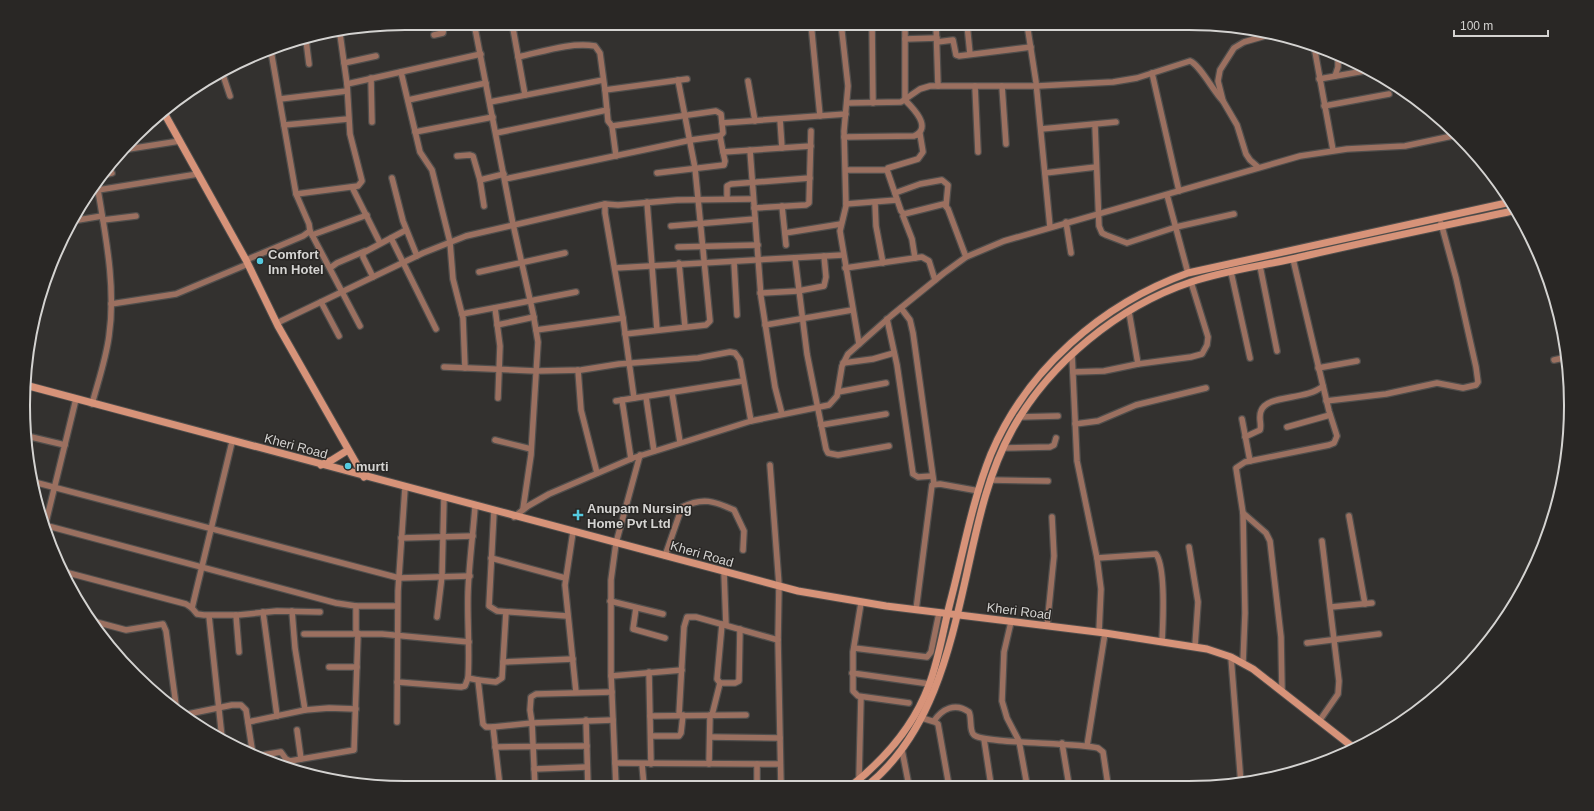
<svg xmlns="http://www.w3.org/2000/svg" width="1594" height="811" viewBox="0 0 1594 811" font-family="Arial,sans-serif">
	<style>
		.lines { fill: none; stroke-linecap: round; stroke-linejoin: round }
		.street-casing { stroke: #504e4c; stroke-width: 8 }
		.secondary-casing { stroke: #504e4c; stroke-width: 9 }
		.street { stroke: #9b7060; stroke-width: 5.5 }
		.secondary { stroke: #d79379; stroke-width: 7 }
		.poi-dot { fill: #55cadf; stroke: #292725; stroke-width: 1.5 }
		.labels { text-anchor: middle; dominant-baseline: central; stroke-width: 3; stroke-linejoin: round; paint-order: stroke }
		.poi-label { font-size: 13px; font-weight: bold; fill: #d4d3d1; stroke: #292725; text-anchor: start }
		.street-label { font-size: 13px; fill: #d4d3d1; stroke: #292725 }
		.rim { fill: none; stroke: #d4d3d1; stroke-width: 2 }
	</style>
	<rect width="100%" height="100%" fill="#33312f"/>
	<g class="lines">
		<defs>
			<g id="street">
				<path d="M474 23 513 224 533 313 538 342 531 455 523 509"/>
				<path d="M512 23 525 95"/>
				<path d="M811 23 820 116"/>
				<path d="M841 23 848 86 844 131 846 206 840 231 859 344"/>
				<path d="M872 23 873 103"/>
				<path d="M936 24 938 86"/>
				<path d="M967 24 970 54"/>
				<path d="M1027 24 1036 82 1050 227"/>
				<path d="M434 35 443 33 444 23"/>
				<path d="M905 39 937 38"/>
				<path d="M306 40 309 64"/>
				<path d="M937 42 953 40 956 55 959 56 1031 47"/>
				<path d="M1314 46 1333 150"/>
				<path d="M266 52 308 39"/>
				<path d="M518 57C542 52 570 42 595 46L600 53 605 90 687 79"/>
				<path d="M344 63 376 56"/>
				<path d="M401 72 420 152 432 170 450 242 453 279 463 318 465 368"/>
				<path d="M1152 73 1179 191"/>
				<path d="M223 75 230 96"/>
				<path d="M1335 76 1338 67V55"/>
				<path d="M371 78 372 122"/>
				<path d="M1319 79 1370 70"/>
				<path d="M748 81 755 121"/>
				<path d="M347 84 481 54"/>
				<path d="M975 86 978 152"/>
				<path d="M1002 86 1006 144"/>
				<path d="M605 90 608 121 612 126 716 111 721 114 723 133 720 136"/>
				<path d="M280 99 347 91"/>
				<path d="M408 100 486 83"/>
				<path d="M490 102 603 80"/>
				<path d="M848 103 901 102 920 89 930 86H1037L1113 82 1137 78 1190 61C1200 65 1213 91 1223 101"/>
				<path d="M1324 106 1389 94"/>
				<path d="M780 119 782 148"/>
				<path d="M722 123 846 114"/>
				<path d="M284 125 348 119"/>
				<path d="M1095 125 1099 226 1102 233 1106 235 1127 243 1176 227 1234 214"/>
				<path d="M612 126 616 156"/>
				<path d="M1041 129 1116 122"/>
				<path d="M415 132 493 117"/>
				<path d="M496 133 607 110"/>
				<path d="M844 137 914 136C933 128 913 108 905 100V23"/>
				<path d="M122 150 180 141"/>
				<path d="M750 150 761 297 775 387 782 414"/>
				<path d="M457 156 470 155 473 156 480 180 504 174"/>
				<path d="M1258 167 1250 160 1246 154 1237 125 1223 101 1218 81 1220 70 1234 48 1244 42 1265 36"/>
				<path d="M888 168 918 159 923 152 920 134 917 135"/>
				<path d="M846 170H887L901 211 904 214 944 204 948 209 966 257"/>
				<path d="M657 173 724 165 725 161 723 152"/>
				<path d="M1045 173 1096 167"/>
				<path d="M102 175 112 173"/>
				<path d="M392 178 403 221 417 256"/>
				<path d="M505 179 691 140 720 136 723 152 811 146"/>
				<path d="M480 180 484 206"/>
				<path d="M97 182 98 190"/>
				<path d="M352 187 380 243"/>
				<path d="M895 193 920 184 942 180 948 185 946 206"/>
				<path d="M296 194 358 186 362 181 350 134 347 84 340 34"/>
				<path d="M1167 195 1188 273"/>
				<path d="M727 199V186L731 184 810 178"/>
				<path d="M647 202 657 330"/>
				<path d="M875 203 876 226 883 263"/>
				<path d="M846 204 897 200"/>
				<path d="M782 206 786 245"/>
				<path d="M754 208 806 205 809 203 811 131"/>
				<path d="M903 216 912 239 915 258"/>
				<path d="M103 220 136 216"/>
				<path d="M72 221 102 216"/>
				<path d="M1066 222 1071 253"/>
				<path d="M671 226 755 219"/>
				<path d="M310 231 360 326"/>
				<path d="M785 233 841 224"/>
				<path d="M312 235 367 215"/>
				<path d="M391 238 436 329"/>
				<path d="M678 247 758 245"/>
				<path d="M795 258 807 354 826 449 828 453 838 455 889 446"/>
				<path d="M246 260 303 236 310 231 309 224 296 194 271 51"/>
				<path d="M734 262 737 315"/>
				<path d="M679 263 685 327"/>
				<path d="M1260 266 1277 351"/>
				<path d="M330 268 337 263 365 251"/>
				<path d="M615 268 843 255"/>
				<path d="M845 268 922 257 929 261 935 280"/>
				<path d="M479 272 565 253"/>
				<path d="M1231 272 1250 358"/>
				<path d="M373 277 363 257V253L406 230"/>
				<path d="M760 293 798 291 824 286 826 277 824 256"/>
				<path d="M321 302 339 336"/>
				<path d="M111 304 176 294 248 264"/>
				<path d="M495 308 500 346 498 398"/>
				<path d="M901 308 910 320 913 333 934 484"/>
				<path d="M1129 312 1138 364"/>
				<path d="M462 314 576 292"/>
				<path d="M887 319 897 365 913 474 918 477 932 476"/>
				<path d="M277 323 423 253 466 236 605 204"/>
				<path d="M497 325 534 317"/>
				<path d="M765 325 852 310"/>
				<path d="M536 330 623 318"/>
				<path d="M625 334 706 325 710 321 695 168 678 80"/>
				<path d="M1072 354 1077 461 1097 558 1101 589 1099 632"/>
				<path d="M1554 360 1568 357"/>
				<path d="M843 363 873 359 894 353"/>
				<path d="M444 367 536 371 581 370 619 364 698 358 730 352 735 353 740 360 751 421"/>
				<path d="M1318 368 1357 361"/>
				<path d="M578 370 581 410 597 473"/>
				<path d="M1073 372 1104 371 1138 364 1191 357 1202 354 1207 345 1208 337 1191 282"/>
				<path d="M838 392 886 383"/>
				<path d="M672 393 680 442"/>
				<path d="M646 397 654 451"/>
				<path d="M634 398 623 318 605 213V204L618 205 677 200 753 199"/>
				<path d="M622 400 631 459"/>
				<path d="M616 401 743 381"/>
				<path d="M1326 401 1386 394 1437 383 1463 388 1476 385 1478 382 1476 367 1456 278 1441 223"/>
				<path d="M92 404C98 382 106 359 109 336 116 288 106 238 98 190L198 174"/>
				<path d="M1019 417 1058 416"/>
				<path d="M1242 419 1250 461"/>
				<path d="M1075 424 1098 421 1136 405 1206 388"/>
				<path d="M821 425 886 414"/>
				<path d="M1287 427 1330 415"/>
				<path d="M27 436 65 445"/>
				<path d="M1245 437 1260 430C1262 424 1258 418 1261 411 1267 394 1306 401 1323 386"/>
				<path d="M495 440 531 449"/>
				<path d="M1003 448 1050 447 1054 445 1056 438"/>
				<path d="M770 465 779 585 778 640 781 786"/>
				<path d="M990 480 1048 481"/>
				<path d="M34 482 399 578 470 576"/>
				<path d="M475 507C473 535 469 564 468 592 467 621 470 649 468 678L478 680 483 724 486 727H493L500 787"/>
				<path d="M494 511 489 606 497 611 567 616"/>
				<path d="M1243 513 1266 533 1270 541 1281 637 1282 690"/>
				<path d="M1349 516 1365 604"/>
				<path d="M514 517 528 506 549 494 633 458 751 421 829 405 837 396 842 366 848 354 892 315 944 273 966 257 1004 241 1300 156 1347 149 1405 146 1457 135"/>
				<path d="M46 522 76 399"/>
				<path d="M48 526 336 603 356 606H397"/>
				<path d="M573 532 565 585 576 692"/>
				<path d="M401 538 473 536"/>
				<path d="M1189 547 1198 602 1195 646"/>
				<path d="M665 556 682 507C703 497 714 501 734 510L744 531 743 550"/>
				<path d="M491 558 565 578"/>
				<path d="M1097 558 1156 554C1166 568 1163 623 1162 641"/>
				<path d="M61 571 186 604 192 608 197 614 204 615H238L277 611 320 612"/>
				<path d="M724 572 726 625"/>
				<path d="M610 601 663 614"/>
				<path d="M861 603 853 652V691L858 696 909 703"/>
				<path d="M1331 607 1372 603"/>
				<path d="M192 608 232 442"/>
				<path d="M636 608 633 629 665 638"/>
				<path d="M916 610 932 485 940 484 979 491"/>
				<path d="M292 611 295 648 305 710"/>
				<path d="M263 612 277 716"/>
				<path d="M236 615 239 652"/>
				<path d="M209 616 222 738"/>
				<path d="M437 617 442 576 444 498"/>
				<path d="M96 622 126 630 163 624 166 631 176 705"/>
				<path d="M1011 622 1004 652 1002 701 1007 718 1019 741 1027 785"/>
				<path d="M722 624 717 679 720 683H735L739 681 740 629"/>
				<path d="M1047 626 1054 556 1052 517"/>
				<path d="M356 633V606"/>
				<path d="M304 634H382L469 642"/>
				<path d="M1307 643 1379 634"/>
				<path d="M854 648 927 657 931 652 939 613"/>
				<path d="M1231 657 1241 784"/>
				<path d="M503 662 573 659"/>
				<path d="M1243 663 1245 613 1243 513 1236 468 1245 462 1329 445 1334 443 1337 436 1329 411 1293 259"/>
				<path d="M329 667H357"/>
				<path d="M132 670V672"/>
				<path d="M649 672 651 764"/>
				<path d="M852 673 930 684"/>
				<path d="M611 676 682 670"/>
				<path d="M478 680 496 682 502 678 506 612"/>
				<path d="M397 682 461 687 465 686 468 678"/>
				<path d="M188 714 232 705H241L246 710 253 755"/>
				<path d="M679 715 684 627 687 617H696L778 640"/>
				<path d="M712 715 720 683"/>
				<path d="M650 716 746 715"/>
				<path d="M922 718 935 722 938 724 949 786"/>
				<path d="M586 720 588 787"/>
				<path d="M1320 720 1338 694 1339 681 1322 541"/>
				<path d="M934 721C942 709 955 702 969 712 972 718 969 731 974 735 984 744 1076 742 1098 748L1103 752 1108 785"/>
				<path d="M248 722 305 710 329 708 356 709"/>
				<path d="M397 722 398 591 405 488"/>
				<path d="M493 727 532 723 613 720"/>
				<path d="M297 730 301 759"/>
				<path d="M651 736H679L681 733 683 715"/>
				<path d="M710 737 780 738"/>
				<path d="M984 739 991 785"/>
				<path d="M1062 743 1069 785"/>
				<path d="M1087 746 1105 633"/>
				<path d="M495 747 587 746"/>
				<path d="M902 750 909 786"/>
				<path d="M256 756 281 752 286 759 290 761 354 750 358 633"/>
				<path d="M615 763 780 764"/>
				<path d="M642 764 644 786"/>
				<path d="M709 764 710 715"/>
				<path d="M534 769 587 767"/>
				<path d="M859 779 861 697"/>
				<path d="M757 786V764"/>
				<path d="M535 787 532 723 530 710 531 697 536 694 612 692"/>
				<path d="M616 787 611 673V580L616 543 640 455"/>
			</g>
			<g id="secondary">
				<path d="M163 111 246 260 278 326 364 477"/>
				<path d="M29 386 798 591 886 606 1105 633 1207 649 1231 657 1253 669 1354 748"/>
				<path d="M321 465 332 460 348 450"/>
				<path d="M851 786C885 759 914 726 929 685 939 659 943 630 950 603 963 554 972 501 991 454 1027 369 1102 304 1188 273L1511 202"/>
				<path d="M867 786C930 735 949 653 966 577 977 527 987 475 1012 430 1049 363 1119 306 1191 282 1229 269 1270 265 1309 255 1378 239 1447 225 1517 210"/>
			</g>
		</defs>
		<!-- street casing -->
		<use href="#street" class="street-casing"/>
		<!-- secondary casing -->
		<use href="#secondary" class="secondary-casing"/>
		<!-- street -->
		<use href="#street" class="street"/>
		<!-- secondary -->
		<use href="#secondary" class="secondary"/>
	</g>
	<!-- markers -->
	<g class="poi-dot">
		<circle cx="260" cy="261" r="4"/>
		<circle cx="348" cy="466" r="4"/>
		<path d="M576 509h4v4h4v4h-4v4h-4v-4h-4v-4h4z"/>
	</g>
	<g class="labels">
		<!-- poi labels -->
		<g class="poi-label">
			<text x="268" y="254">Comfort<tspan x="268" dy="15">Inn Hotel</tspan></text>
			<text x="356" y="466">murti</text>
			<text x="587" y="508">Anupam Nursing<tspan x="587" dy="15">Home Pvt Ltd</tspan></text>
		</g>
		<!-- street labels -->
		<g class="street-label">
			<text transform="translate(296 446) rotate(15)">Kheri Road</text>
			<text transform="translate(702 554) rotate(16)">Kheri Road</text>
			<text transform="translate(1019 611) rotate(7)">Kheri Road</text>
		</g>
	</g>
	<!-- crop -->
	<path d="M0 0H1594V811H0ZM405 30H1189A375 375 0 0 1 1564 405V406A375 375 0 0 1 1189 781H405A375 375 0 0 1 30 406V405A375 375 0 0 1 405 30Z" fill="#292725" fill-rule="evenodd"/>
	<path class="rim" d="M405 30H1189A375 375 0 0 1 1564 405V406A375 375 0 0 1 1189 781H405A375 375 0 0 1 30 406V405A375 375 0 0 1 405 30Z"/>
	<!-- scale -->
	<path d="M1454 30v6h94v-6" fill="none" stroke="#d4d3d1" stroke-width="2"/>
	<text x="1460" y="30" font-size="12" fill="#d4d3d1" stroke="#292725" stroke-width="3" paint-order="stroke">100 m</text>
</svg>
